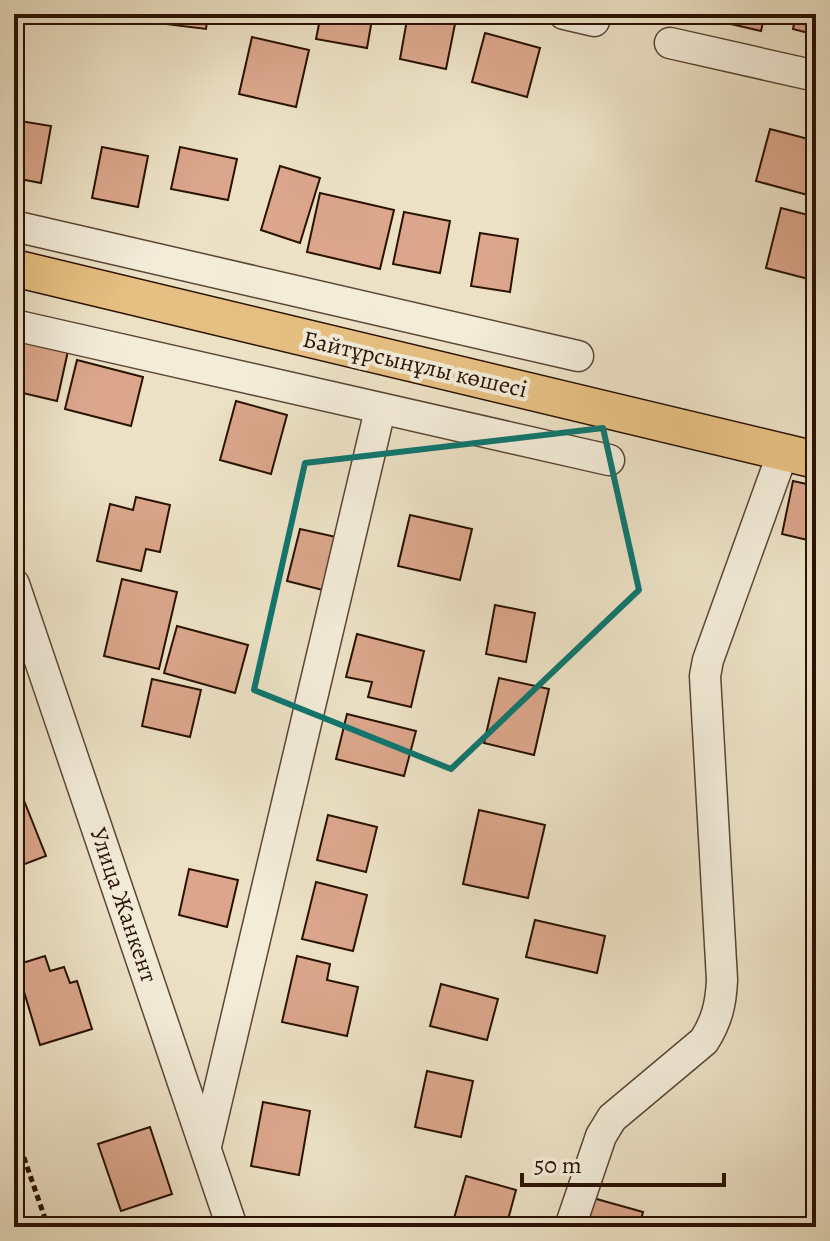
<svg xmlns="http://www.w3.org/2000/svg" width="830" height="1241" viewBox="0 0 830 1241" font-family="Alegreya,serif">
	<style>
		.building { fill: #dba68b; stroke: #2a1203; stroke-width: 2 }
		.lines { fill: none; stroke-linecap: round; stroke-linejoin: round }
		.minor-casing { stroke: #5a4634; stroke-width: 33 }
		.major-casing { stroke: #2a1203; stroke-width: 39 }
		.path { stroke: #2a1203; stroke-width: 5; stroke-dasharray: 6 4; stroke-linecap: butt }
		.minor { stroke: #f3ecd9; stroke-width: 30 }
		.major { stroke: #e6c082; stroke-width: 36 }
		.marked { fill: none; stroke: #0f766e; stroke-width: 6; stroke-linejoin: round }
		.labels { text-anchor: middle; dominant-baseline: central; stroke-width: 8; stroke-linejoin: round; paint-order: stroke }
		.street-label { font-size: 24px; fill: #2a1203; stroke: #f3ecd9 }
	</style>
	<rect width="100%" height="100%" fill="#ece1c5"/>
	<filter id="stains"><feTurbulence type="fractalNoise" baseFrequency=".0025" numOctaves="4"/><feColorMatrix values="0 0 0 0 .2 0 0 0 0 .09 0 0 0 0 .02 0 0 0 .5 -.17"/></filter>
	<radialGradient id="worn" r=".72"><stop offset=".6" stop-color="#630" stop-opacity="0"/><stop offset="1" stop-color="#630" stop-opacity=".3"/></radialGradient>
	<!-- building -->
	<g class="building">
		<path d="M158 14H208L206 29 157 23Z"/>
		<path d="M321 14H373L367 48 316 39Z"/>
		<path d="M408 14H430L456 19 446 69 400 59Z"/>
		<path d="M706 14H765L761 31 705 18Z"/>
		<path d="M796 14H816V35L793 29Z"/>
		<path d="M485 33 540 48 527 97 472 82Z"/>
		<path d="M252 37 309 50 296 107 239 94Z"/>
		<path d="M14 120 51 126 41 183 14 178Z"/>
		<path d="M770 129 816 141 815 197 756 181Z"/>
		<path d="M102 147 148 156 138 207 92 198Z"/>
		<path d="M180 147 237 159 228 200 171 189Z"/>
		<path d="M280 166 320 178 300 243 261 230Z"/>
		<path d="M320 193 394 210 380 269 307 252Z"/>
		<path d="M781 208 816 217V281L766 268Z"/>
		<path d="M404 212 450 221 440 273 393 264Z"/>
		<path d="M480 233 518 239 510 292 471 286Z"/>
		<path d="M14 338 68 351 57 401 14 391Z"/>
		<path d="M816 356V379L811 377Z"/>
		<path d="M77 360 143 377 131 426 65 409Z"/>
		<path d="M236 401 287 415 271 474 220 460Z"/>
		<path d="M793 481 816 486V542L782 534Z"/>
		<path d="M136 497 170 505 160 552 146 549 141 571 97 561 110 504 133 510Z"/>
		<path d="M410 515 472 529 460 580 398 566Z"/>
		<path d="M300 529 336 537 323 590 287 581Z"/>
		<path d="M122 579 177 592 159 669 104 656Z"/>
		<path d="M495 605 535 613 526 662 486 654Z"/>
		<path d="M177 626 248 645 235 693 164 673Z"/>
		<path d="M357 634 424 651 411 707 368 697 372 682 346 677Z"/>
		<path d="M499 678 549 689 534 755 484 743Z"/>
		<path d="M152 679 201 690 190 737 142 726Z"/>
		<path d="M347 714 416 731 404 776 336 759Z"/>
		<path d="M21 793 46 856 14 868V795Z"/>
		<path d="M479 810 545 825 528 898 463 884Z"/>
		<path d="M328 815 377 827 366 872 317 860Z"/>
		<path d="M189 869 238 880 227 927 179 915Z"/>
		<path d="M316 882 367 895 353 951 302 939Z"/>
		<path d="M535 920 605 936 597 973 526 957Z"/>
		<path d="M45 956 50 971 64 967 70 983 77 981 92 1029 40 1045 16 965Z"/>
		<path d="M297 956 330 964 327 980 358 987 347 1036 282 1022Z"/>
		<path d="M441 984 498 999 487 1040 430 1026Z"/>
		<path d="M427 1071 473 1081 461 1137 415 1127Z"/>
		<path d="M263 1102 310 1111 299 1175 251 1166Z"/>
		<path d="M150 1127 172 1194 121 1211 98 1144Z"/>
		<path d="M466 1176 516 1190 506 1227H472L453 1222Z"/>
		<path d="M593 1198 643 1212 639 1227H585Z"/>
	</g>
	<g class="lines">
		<defs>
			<g id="minor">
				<path d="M564 14 594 21 593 14"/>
				<path d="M670 43 816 76"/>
				<path d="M14 226 578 356"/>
				<path d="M14 325 609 460"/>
				<path d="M14 584 232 1227"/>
				<path d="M206 1146 380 410"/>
				<path d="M570 1227 601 1136 612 1118 704 1041C717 1021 721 1003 722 980L705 676 708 660 783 452"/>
			</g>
			<path id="major" d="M14 268 816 460"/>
		</defs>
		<!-- minor casing -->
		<use href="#minor" class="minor-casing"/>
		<!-- major casing -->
		<use href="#major" class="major-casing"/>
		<!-- path -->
		<path class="path" d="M14 1129 48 1227"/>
		<!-- minor -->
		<use href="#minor" class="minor"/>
		<!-- major -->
		<use href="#major" class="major"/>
	</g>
	<!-- marked area -->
	<path class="marked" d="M603 428 639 590 451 769 254 690 305 463Z"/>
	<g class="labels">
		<!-- street labels -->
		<g class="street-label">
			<text transform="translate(415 364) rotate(13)">Байтұрсынұлы көшесі</text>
			<text transform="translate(124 905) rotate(71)">Улица Жанкент</text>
		</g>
	</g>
	<!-- margin -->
	<rect width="830" height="1241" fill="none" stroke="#ece1c5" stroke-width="48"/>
	<rect x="16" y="16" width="798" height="1209" fill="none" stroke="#2a1203" stroke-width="4"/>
	<rect x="24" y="24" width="782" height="1193" fill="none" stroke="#2a1203" stroke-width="2"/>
	<!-- scale -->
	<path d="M522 1173v12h202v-12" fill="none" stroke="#2a1203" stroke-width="4"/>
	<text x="534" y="1173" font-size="24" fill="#2a1203" stroke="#f3ecd9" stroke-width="6" paint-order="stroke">50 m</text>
	<rect width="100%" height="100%" filter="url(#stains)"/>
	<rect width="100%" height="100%" fill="url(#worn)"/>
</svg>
